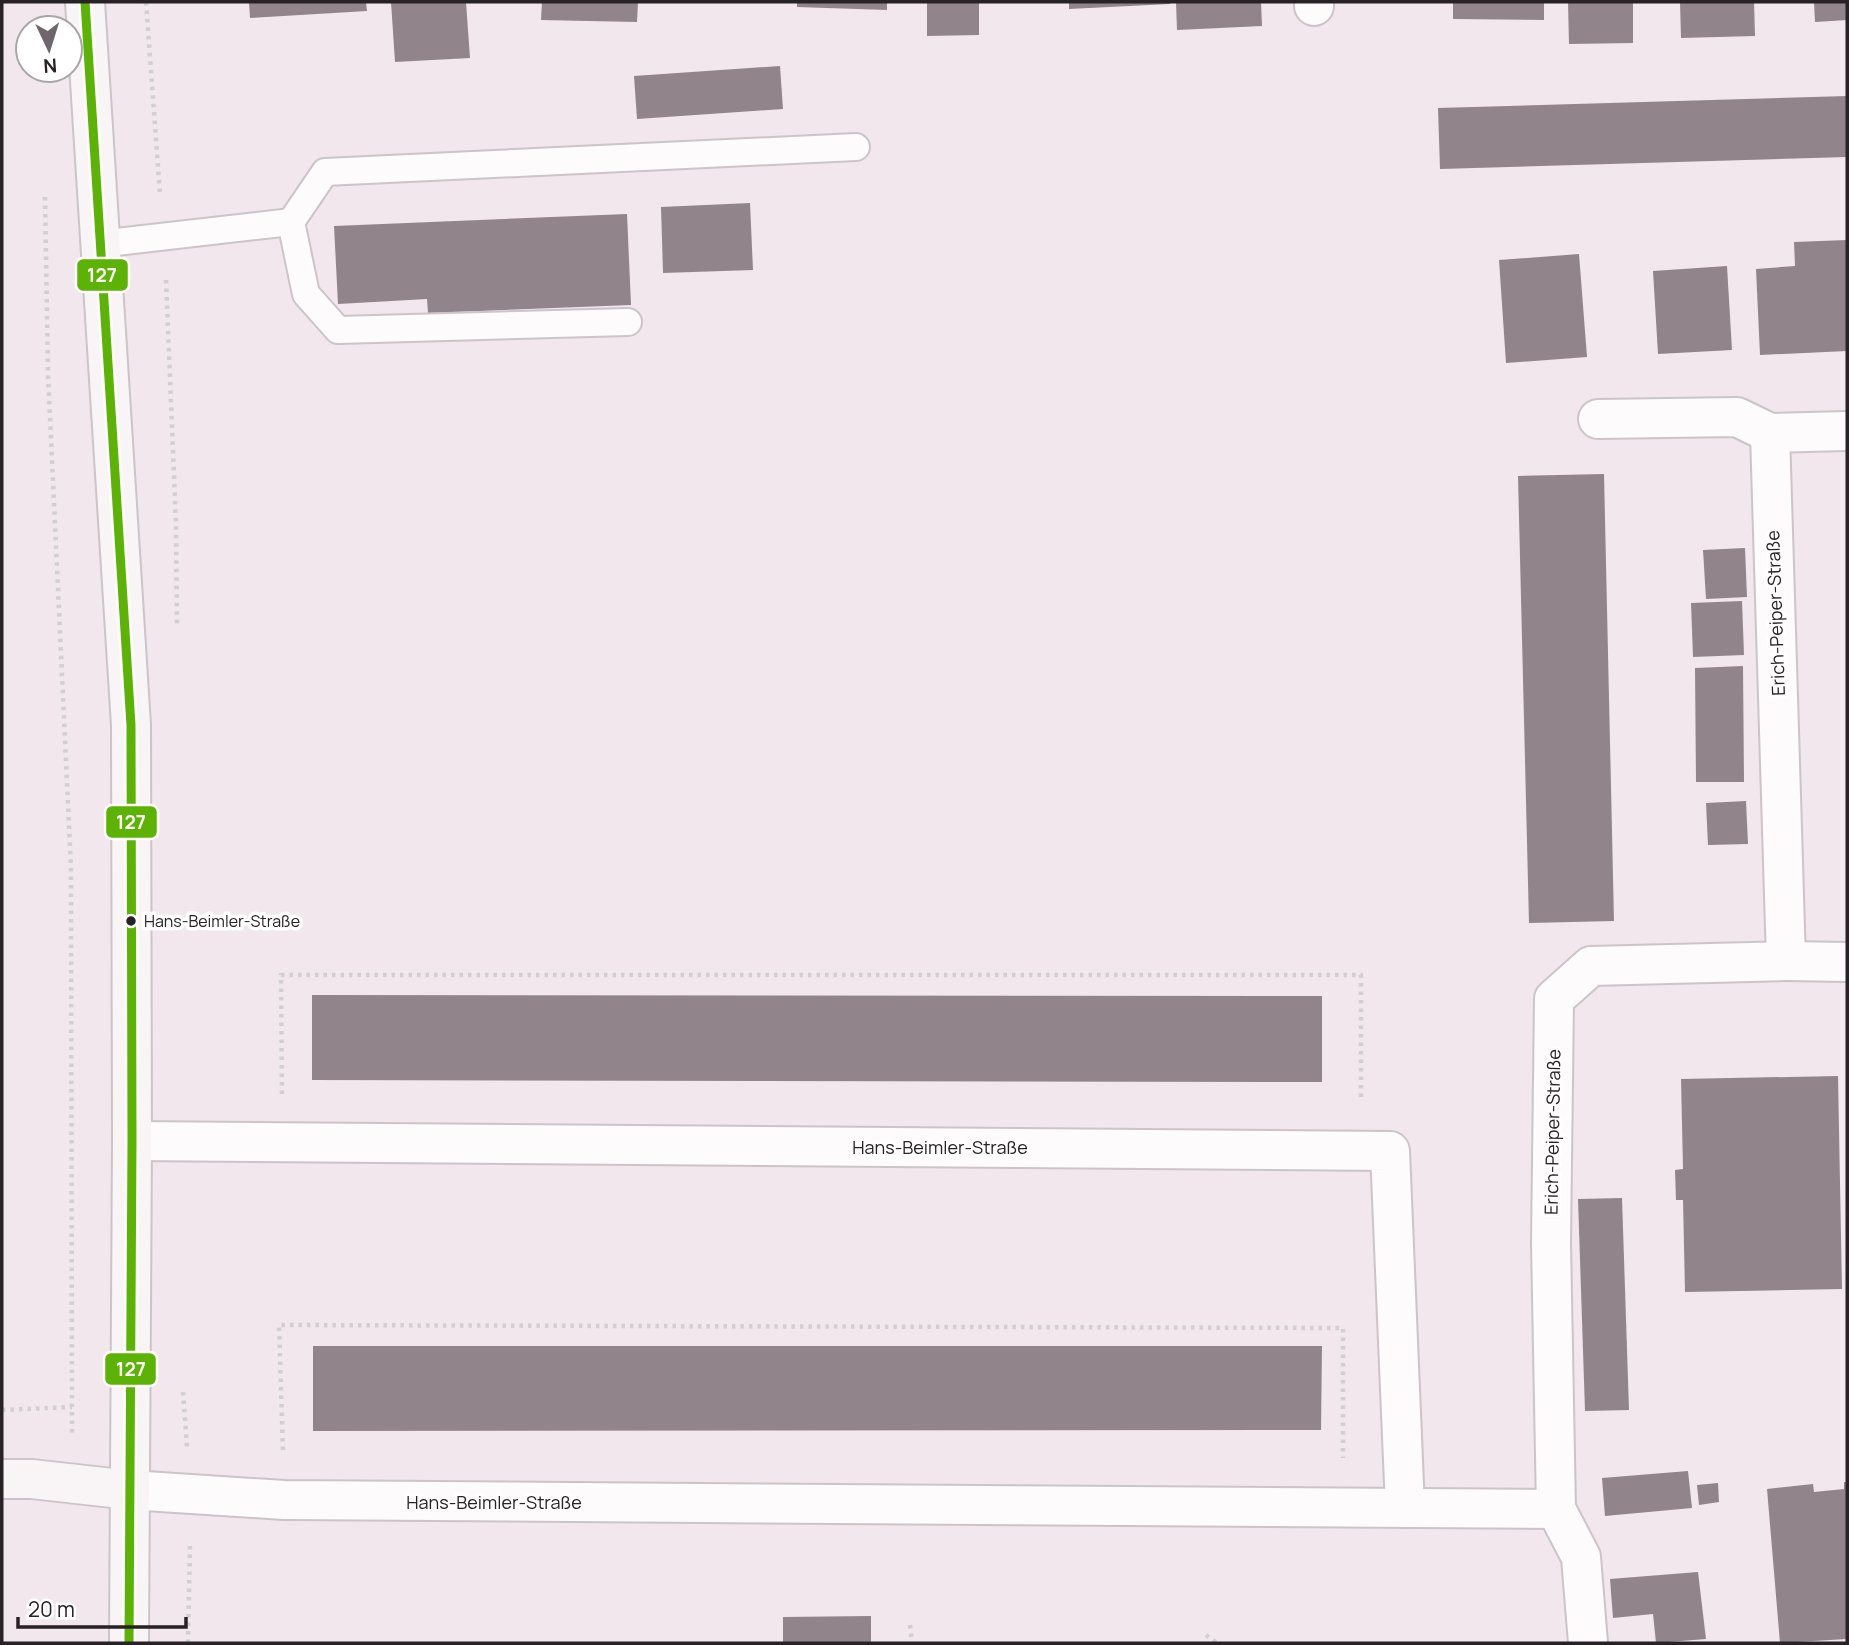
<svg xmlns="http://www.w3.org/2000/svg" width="1849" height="1645" viewBox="0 0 1849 1645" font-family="Manrope,sans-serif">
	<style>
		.building { fill: #91858b }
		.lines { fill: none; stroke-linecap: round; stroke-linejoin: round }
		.lane-casing { stroke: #ccc4c8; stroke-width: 30 }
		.street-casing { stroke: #ccc4c8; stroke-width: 42 }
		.secondary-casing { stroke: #ccc4c8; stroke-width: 42 }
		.path { stroke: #d2cfd1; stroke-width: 4.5; stroke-dasharray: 3.5 5; stroke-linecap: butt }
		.lane { stroke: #fdfbfc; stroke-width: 26 }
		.street { stroke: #fdfbfc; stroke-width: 38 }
		.secondary { stroke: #f9f5f7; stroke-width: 38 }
		.bus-1-casing { stroke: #fff; stroke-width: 14 }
		.bus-1 { stroke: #5db206; stroke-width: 9 }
		.bus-dot { fill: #282125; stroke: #fff; stroke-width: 2.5 }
		.labels { text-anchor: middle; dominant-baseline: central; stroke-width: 7; stroke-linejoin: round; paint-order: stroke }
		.bus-label { font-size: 16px; fill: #282125; stroke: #fff; text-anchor: start }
		.street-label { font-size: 18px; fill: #282125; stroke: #fff }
		.line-badge { stroke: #fff; stroke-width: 2.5 }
		.badge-label { font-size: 19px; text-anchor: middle; font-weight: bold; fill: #fff }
	</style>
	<rect width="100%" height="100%" fill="#f1e7ec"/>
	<!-- building -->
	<g class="building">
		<path d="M249 2H366L367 11 250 18Z"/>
		<path d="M391 2H466L470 58 395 62Z"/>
		<path d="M542 2H638L637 22 541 20Z"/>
		<path d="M797 2H887V10L797 7Z"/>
		<path d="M927 2H979V35L927 36Z"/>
		<path d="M1069 2H1170V4L1069 9Z"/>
		<path d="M1176 2H1261L1262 26 1177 30Z"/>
		<path d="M1453 2H1544V20L1453 19Z"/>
		<path d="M1568 2H1633V43L1569 44Z"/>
		<path d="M1680 2H1754L1755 36 1681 38Z"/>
		<path d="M1814 2H1847V20L1815 22Z"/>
		<path d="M780 66 783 109 637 119 634 76Z"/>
		<path d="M1847 96V157L1440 169 1438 108Z"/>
		<path d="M750 203 753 270 663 273 661 207Z"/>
		<path d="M627 214 631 305 428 313 427 299 338 304 334 226Z"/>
		<path d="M1847 240V351L1760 355 1756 269 1795 266 1794 242Z"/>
		<path d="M1579 254 1587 357 1506 363 1499 260Z"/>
		<path d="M1727 266 1732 350 1658 354 1653 271Z"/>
		<path d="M1604 474 1614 921 1529 923 1518 476Z"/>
		<path d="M1745 548 1747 597 1706 599 1703 550Z"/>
		<path d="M1742 601 1744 655 1693 657 1691 603Z"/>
		<path d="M1743 666 1744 782H1696L1695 668Z"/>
		<path d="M1746 801 1748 844 1708 845 1706 803Z"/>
		<path d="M312 995 1322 996V1082L312 1080Z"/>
		<path d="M1838 1076 1842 1289 1685 1292 1683 1200H1676L1675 1170 1683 1169 1681 1079Z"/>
		<path d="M1622 1198 1629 1410 1585 1411 1578 1199Z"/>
		<path d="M313 1346H1322L1321 1430 313 1431Z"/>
		<path d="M1688 1471 1692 1508 1605 1516 1602 1478Z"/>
		<path d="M1844 1482H1847V1639L1780 1643 1767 1489 1813 1484 1814 1492 1844 1489Z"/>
		<path d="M1718 1483 1719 1502 1699 1505 1697 1485Z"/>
		<path d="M1698 1572 1706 1639 1656 1643 1653 1614 1613 1618 1610 1579Z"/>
		<path d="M871 1616V1643H783V1617Z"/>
	</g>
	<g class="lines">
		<defs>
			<g id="lane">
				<path d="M291 222 306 294 338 330 628 322"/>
				<path d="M99 244 291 222 325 172 856 147"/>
			</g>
			<g id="street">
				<path d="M1314 6V2"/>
				<path d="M1598 419 1737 417 1770 433 1847 431"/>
				<path d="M1786 961 1847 962"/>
				<path d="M132 1141 1390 1151 1405 1508"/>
				<path d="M130 1490 284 1500 1556 1509"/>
				<path d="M1588 1643 1581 1557 1556 1509 1551 1243 1554 999 1591 966 1786 961 1770 433"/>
			</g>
			<g id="secondary">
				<path d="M85 2 131 725 132 1141 129 1643"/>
				<path d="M2 1479H32L130 1490"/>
			</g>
		</defs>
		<!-- lane casing -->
		<use href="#lane" class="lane-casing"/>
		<!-- street casing -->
		<use href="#street" class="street-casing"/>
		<!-- secondary casing -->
		<use href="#secondary" class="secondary-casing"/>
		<!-- path -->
		<g class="path">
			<path d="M146 2 160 194"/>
			<path d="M45 197 48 373 71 869 72 1434"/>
			<path d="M166 280 176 525 177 624"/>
			<path d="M282 1094 281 975H1361V1101"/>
			<path d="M183 1392 187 1447"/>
			<path d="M2 1410 72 1407"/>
			<path d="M283 1450 279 1325 1343 1328V1458"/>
			<path d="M910 1625 912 1643"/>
			<path d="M1206 1635 1217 1643"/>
			<path d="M188 1643 190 1543"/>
		</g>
		<!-- lane -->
		<use href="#lane" class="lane"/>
		<!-- street -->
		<use href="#street" class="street"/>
		<!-- secondary -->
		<use href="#secondary" class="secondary"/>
		<defs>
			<path id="bus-1" d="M85 2 131 725 132 1141 129 1643"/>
		</defs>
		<!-- bus-1 casing -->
		<use href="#bus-1" class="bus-1-casing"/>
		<!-- bus-1 -->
		<use href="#bus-1" class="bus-1"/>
	</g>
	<!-- markers -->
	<circle class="bus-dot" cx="131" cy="921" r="6"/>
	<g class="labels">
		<!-- bus labels -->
		<g class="bus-label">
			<text x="144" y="921">Hans-Beimler-Straße</text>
		</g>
		<!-- street labels -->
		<g class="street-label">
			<text transform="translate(1775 613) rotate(-92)">Erich-Peiper-Straße</text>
			<text transform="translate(1552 1132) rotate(-89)">Erich-Peiper-Straße</text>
			<text x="940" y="1147">Hans-Beimler-Straße</text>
			<text x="494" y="1502">Hans-Beimler-Straße</text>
		</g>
	</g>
	<g class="line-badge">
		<rect x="76" y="258" width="53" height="34" rx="7" fill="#5db206"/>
		<rect x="105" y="805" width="53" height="34" rx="7" fill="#5db206"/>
		<rect x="104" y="1352" width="53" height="34" rx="7" fill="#5db206"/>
	</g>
	<g class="badge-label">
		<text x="102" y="282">127</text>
		<text x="131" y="829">127</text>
		<text x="131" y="1376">127</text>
	</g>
	<!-- border -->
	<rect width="1849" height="1645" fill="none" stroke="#282125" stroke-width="7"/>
	<!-- north arrow -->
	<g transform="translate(49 49) rotate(176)"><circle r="33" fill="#ffffff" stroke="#a9a6a8" stroke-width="2"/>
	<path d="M0-5L12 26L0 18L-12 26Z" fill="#6e666b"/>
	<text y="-10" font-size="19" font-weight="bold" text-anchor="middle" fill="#282125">N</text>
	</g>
	<!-- scale -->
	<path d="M18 1617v10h168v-10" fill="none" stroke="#282125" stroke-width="3.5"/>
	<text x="28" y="1617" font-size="21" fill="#282125" stroke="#ffffff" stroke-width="5" paint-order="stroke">20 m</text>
</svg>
